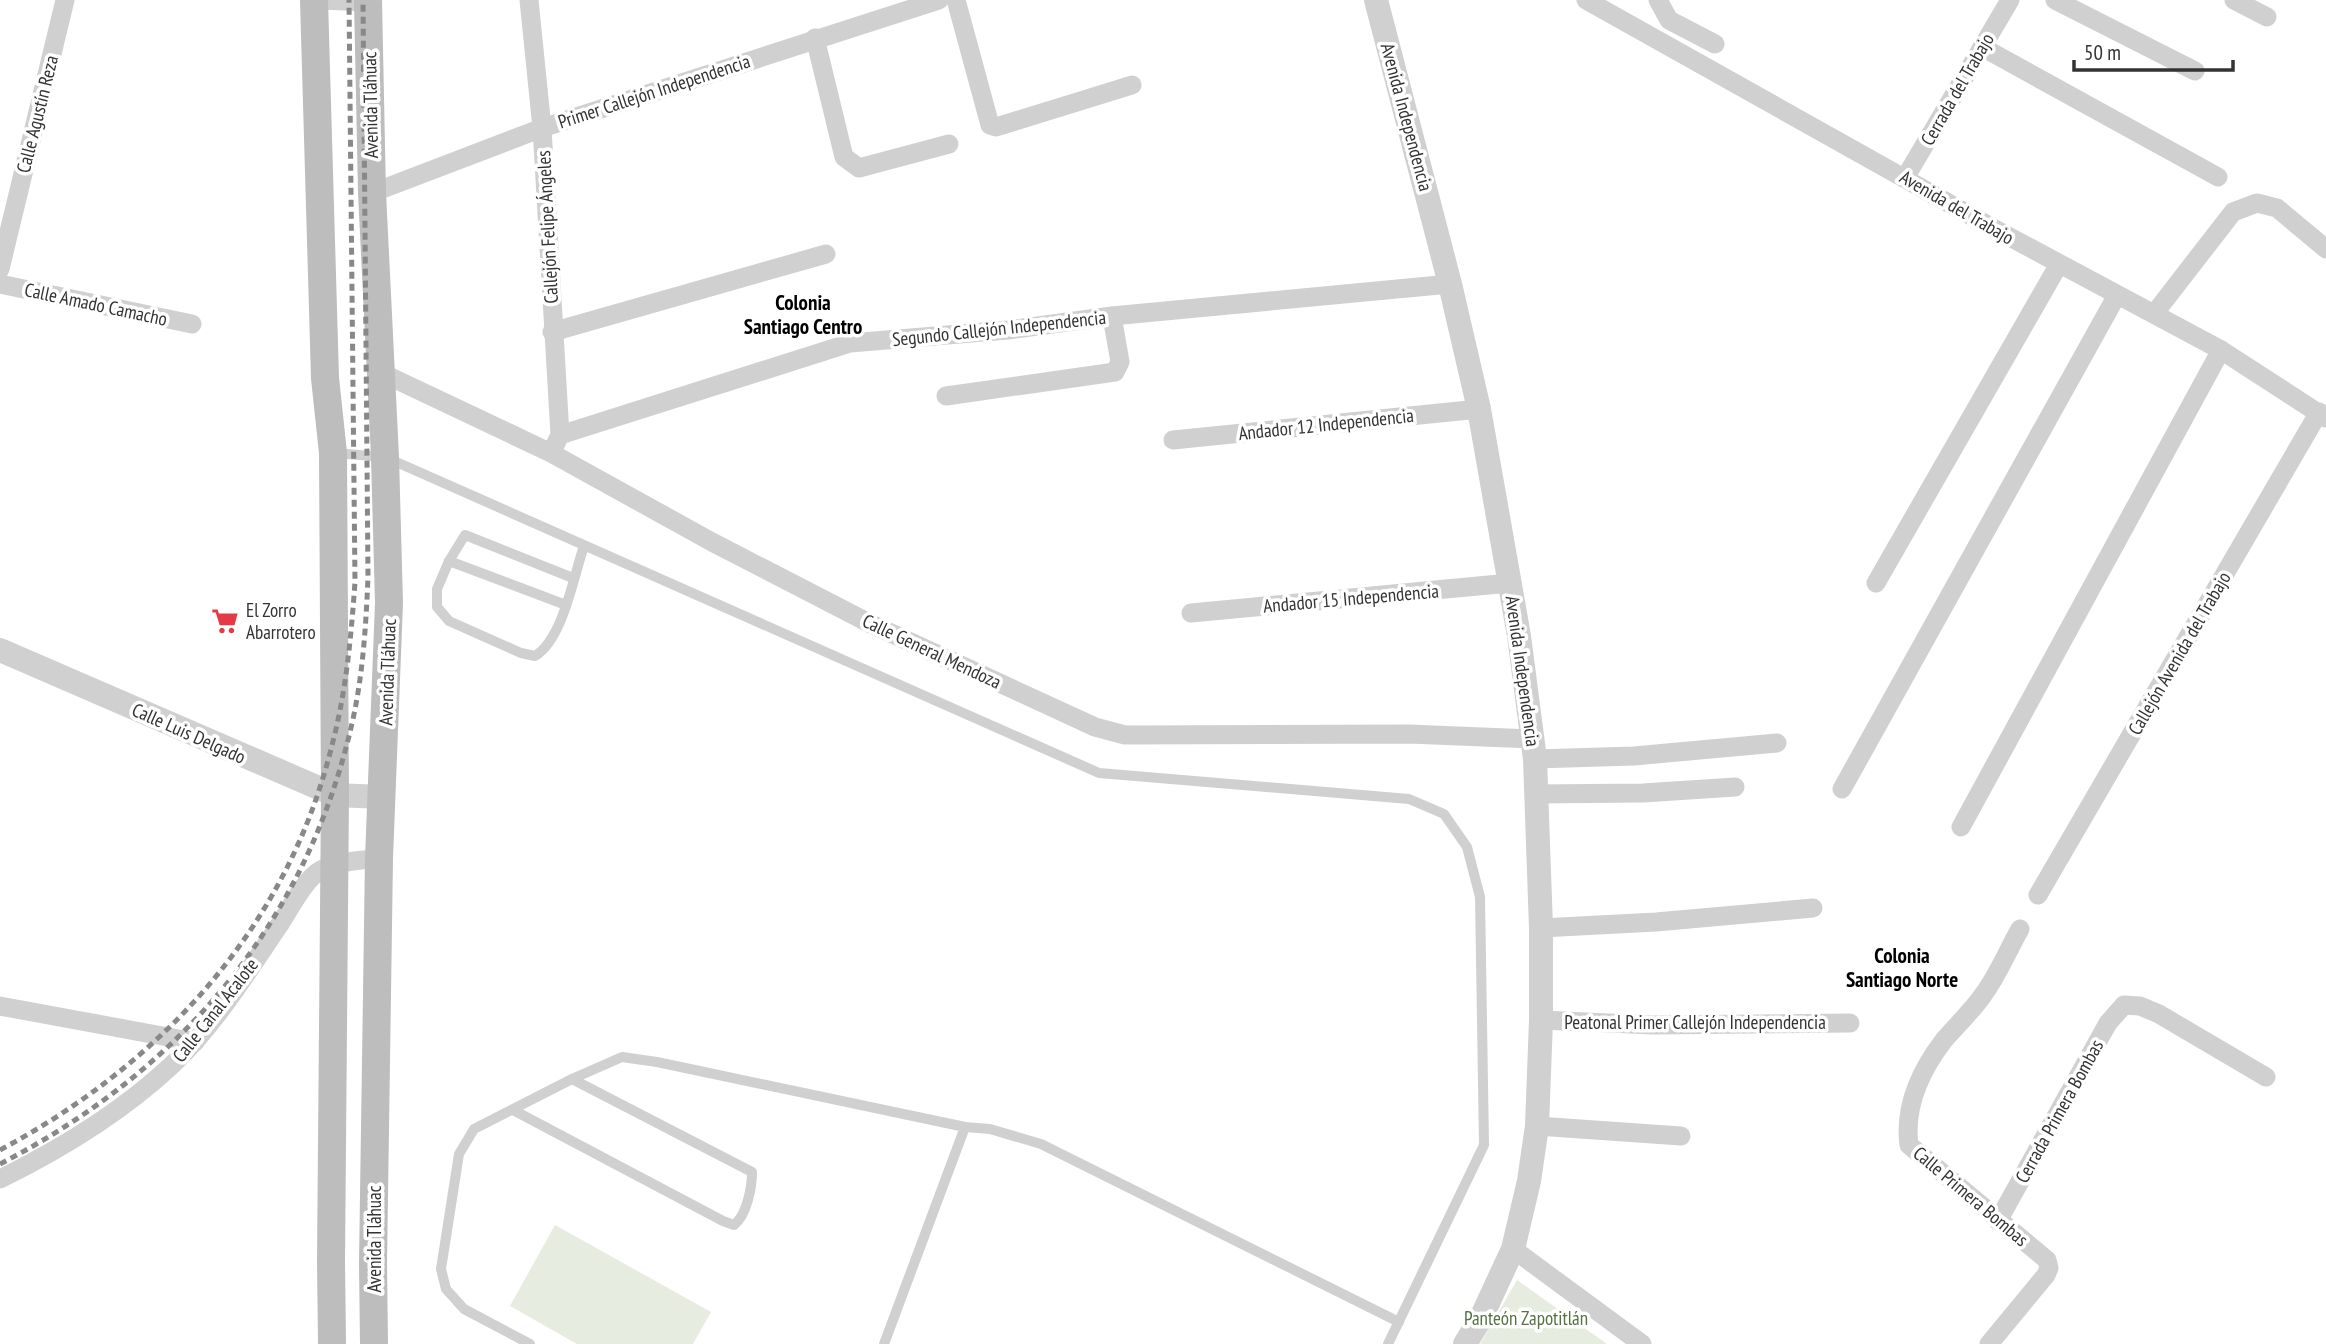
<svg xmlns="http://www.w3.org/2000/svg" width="2326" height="1344" viewBox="0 0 2326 1344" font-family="'PT Sans Narrow',sans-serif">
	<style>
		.green { fill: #e6ecdf }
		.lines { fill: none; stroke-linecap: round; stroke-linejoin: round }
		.service { stroke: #d0d0d0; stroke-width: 10 }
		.minor { stroke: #d0d0d0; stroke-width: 19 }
		.tertiary { stroke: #d0d0d0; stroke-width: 24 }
		.secondary { stroke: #bdbdbd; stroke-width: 28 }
		.rail { stroke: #888; stroke-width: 5; stroke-dasharray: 7 5; stroke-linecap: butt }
		.labels { text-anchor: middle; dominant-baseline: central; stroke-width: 7; stroke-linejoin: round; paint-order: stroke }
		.street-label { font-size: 19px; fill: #333; stroke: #fff }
		.poi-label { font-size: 19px; fill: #333; stroke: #fff; text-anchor: start }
		.park-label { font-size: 19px; fill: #56703f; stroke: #fff }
		.neighbourhood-label { font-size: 21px; font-weight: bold; fill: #000; stroke: #fff }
	</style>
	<rect width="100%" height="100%" fill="#fff"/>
	<!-- green -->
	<g class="green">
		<path d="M555 1225 711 1312 693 1344H577L510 1306Z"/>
		<path d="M1517 1280 1607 1344H1480Z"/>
	</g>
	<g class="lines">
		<!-- service -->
		<g class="service">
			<path d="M334 453 385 457 1099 773 1409 799 1444 814 1467 847 1480 897 1484 1145 1388 1344"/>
			<path d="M449 561 465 535 573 578"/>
			<path d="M566 605 449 561 437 589V607L449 621 521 653 535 656C563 639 573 578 584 546"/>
			<path d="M513 1110 723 1221 734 1225C747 1215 752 1187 752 1172L572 1079"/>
			<path d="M965 1127 990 1129 1041 1144 1399 1322"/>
			<path d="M530 1344 464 1309 446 1289 441 1269 459 1154 474 1129 572 1079 622 1057 657 1062 965 1127 884 1344"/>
		</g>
		<!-- minor -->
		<g class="minor">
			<path d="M319 0 368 2"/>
			<path d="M529 0 542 128 560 435 555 445"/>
			<path d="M956 0 990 125 996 127 1132 85"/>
			<path d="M1586 0 1993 228 2221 350 2326 418"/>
			<path d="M1658 0 1669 20 1715 44"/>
			<path d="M2055 0 2195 71"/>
			<path d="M2234 0 2267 17"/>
			<path d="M815 38 844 157 859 168 949 144"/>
			<path d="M1982 47 2218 177"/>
			<path d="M1905 178 2010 0"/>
			<path d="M372 193 542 128 939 0"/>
			<path d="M0 269 65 0"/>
			<path d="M0 284 192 324"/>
			<path d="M2154 314 2233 212 2257 203 2277 208 2326 249"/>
			<path d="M552 332 826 254"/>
			<path d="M380 372 551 453 712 542 869 623 1095 727 1125 735 1409 734 1533 739"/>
			<path d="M946 396 1115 372 1120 362 1112 316"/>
			<path d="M560 435 850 343 1008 330 1112 316 1450 284"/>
			<path d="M1173 440 1479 409"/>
			<path d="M1876 583 2059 264"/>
			<path d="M1191 613 1510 583"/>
			<path d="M1535 759 1634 756 1777 743"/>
			<path d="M1842 789 2117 295"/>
			<path d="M1536 794 1643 793 1735 787"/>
			<path d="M1961 827 2221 350"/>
			<path d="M2038 895 2319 412"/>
			<path d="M1541 928 1656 922 1813 908"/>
			<path d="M0 1006 195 1042"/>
			<path d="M1541 1020 1653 1025 1850 1023"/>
			<path d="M1537 1126 1681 1136"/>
			<path d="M0 1179C61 1149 123 1111 173 1064 214 1026 248 971 280 924 289 910 301 887 313 876 328 861 359 861 379 858"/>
			<path d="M1998 1221 2108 1023 2124 1005 2140 1006 2159 1014 2266 1077"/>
			<path d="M1513 1249 1642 1344"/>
			<path d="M1989 1344 2046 1275 2049 1268 2047 1260 1909 1145C1904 1107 1921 1070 1944 1040 1957 1025 1972 1011 1983 995 1998 975 2008 950 2020 929"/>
		</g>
		<!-- tertiary -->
		<g class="tertiary">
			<path d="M1376 0 1450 284 1479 409 1519 636 1535 759 1541 928V1020L1537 1126 1529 1181 1513 1249 1481 1318 1465 1344"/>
			<path d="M0 650 335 795 382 797"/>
		</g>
		<!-- secondary -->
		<g class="secondary">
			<path d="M314 0 325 378 333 453 335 795 331 1261 332 1344"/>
			<path d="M368 0 372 193 385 457 389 603 379 858 373 1264 374 1344"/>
		</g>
		<!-- rail -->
		<g class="rail">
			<path d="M0 1150C161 1064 286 929 331 749 346 694 351 638 355 582L349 0"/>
			<path d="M0 1164C182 1070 308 922 353 719 363 673 366 625 368 577L363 0"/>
		</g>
	</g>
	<!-- icons -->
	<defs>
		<symbol id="supermarket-bare" viewBox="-9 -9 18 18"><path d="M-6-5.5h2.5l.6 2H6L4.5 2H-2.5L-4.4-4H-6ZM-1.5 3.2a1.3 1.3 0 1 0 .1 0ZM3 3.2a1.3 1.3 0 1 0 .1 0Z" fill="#e63946" stroke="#fff" stroke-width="2.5" paint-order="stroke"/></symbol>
	</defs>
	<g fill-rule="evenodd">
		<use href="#supermarket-bare" x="206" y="602" width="38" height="38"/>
	</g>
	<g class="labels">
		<!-- street labels -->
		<g class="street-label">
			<text transform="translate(1957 89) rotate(-60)">Cerrada del Trabajo</text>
			<text transform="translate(654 91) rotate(-18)">Primer Callejón Independencia</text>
			<text transform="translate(370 105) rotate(-91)">Avenida Tláhuac</text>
			<text transform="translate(37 114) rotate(-76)">Calle Agustín Reza</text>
			<text transform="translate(1407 117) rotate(75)">Avenida Independencia</text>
			<text transform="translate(1957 207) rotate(30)">Avenida del Trabajo</text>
			<text transform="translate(547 227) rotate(-93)">Callejón Felipe Ángeles</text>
			<text transform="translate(96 304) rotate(12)">Calle Amado Camacho</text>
			<text transform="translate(999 328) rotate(-6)">Segundo Callejón Independencia</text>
			<text transform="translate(1326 424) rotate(-6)">Andador 12 Independencia</text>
			<text transform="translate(1351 598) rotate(-5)">Andador 15 Independencia</text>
			<text transform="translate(932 651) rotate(25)">Calle General Mendoza</text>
			<text transform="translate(2179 653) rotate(-60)">Callejón Avenida del Trabajo</text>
			<text transform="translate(1523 671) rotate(82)">Avenida Independencia</text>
			<text transform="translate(387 672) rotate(-88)">Avenida Tláhuac</text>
			<text transform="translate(189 733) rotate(24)">Calle Luis Delgado</text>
			<text transform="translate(215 1010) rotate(-52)">Calle Canal Acalote</text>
			<text x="1695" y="1022">Peatonal Primer Callejón Independencia</text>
			<text transform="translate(2059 1111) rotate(-61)">Cerrada Primera Bombas</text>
			<text transform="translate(1971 1196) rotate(40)">Calle Primera Bombas</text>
			<text transform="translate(374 1239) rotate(-90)">Avenida Tláhuac</text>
		</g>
		<!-- poi labels -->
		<g class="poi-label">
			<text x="246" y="610">El Zorro<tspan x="246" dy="22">Abarrotero</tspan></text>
		</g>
		<!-- park labels -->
		<g class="park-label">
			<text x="1526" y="1318">Panteón Zapotitlán</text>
		</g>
		<!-- neighbourhood labels -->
		<g class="neighbourhood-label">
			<text x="803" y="302">Colonia<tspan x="803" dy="24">Santiago Centro</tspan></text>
			<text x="1902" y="955">Colonia<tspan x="1902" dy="24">Santiago Norte</tspan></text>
		</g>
	</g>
	<!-- scale -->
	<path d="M2074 60v10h159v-10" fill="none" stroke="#333333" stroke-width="3.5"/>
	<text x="2084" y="60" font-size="21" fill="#333333" stroke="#ffffff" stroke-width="5" paint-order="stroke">50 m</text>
</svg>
